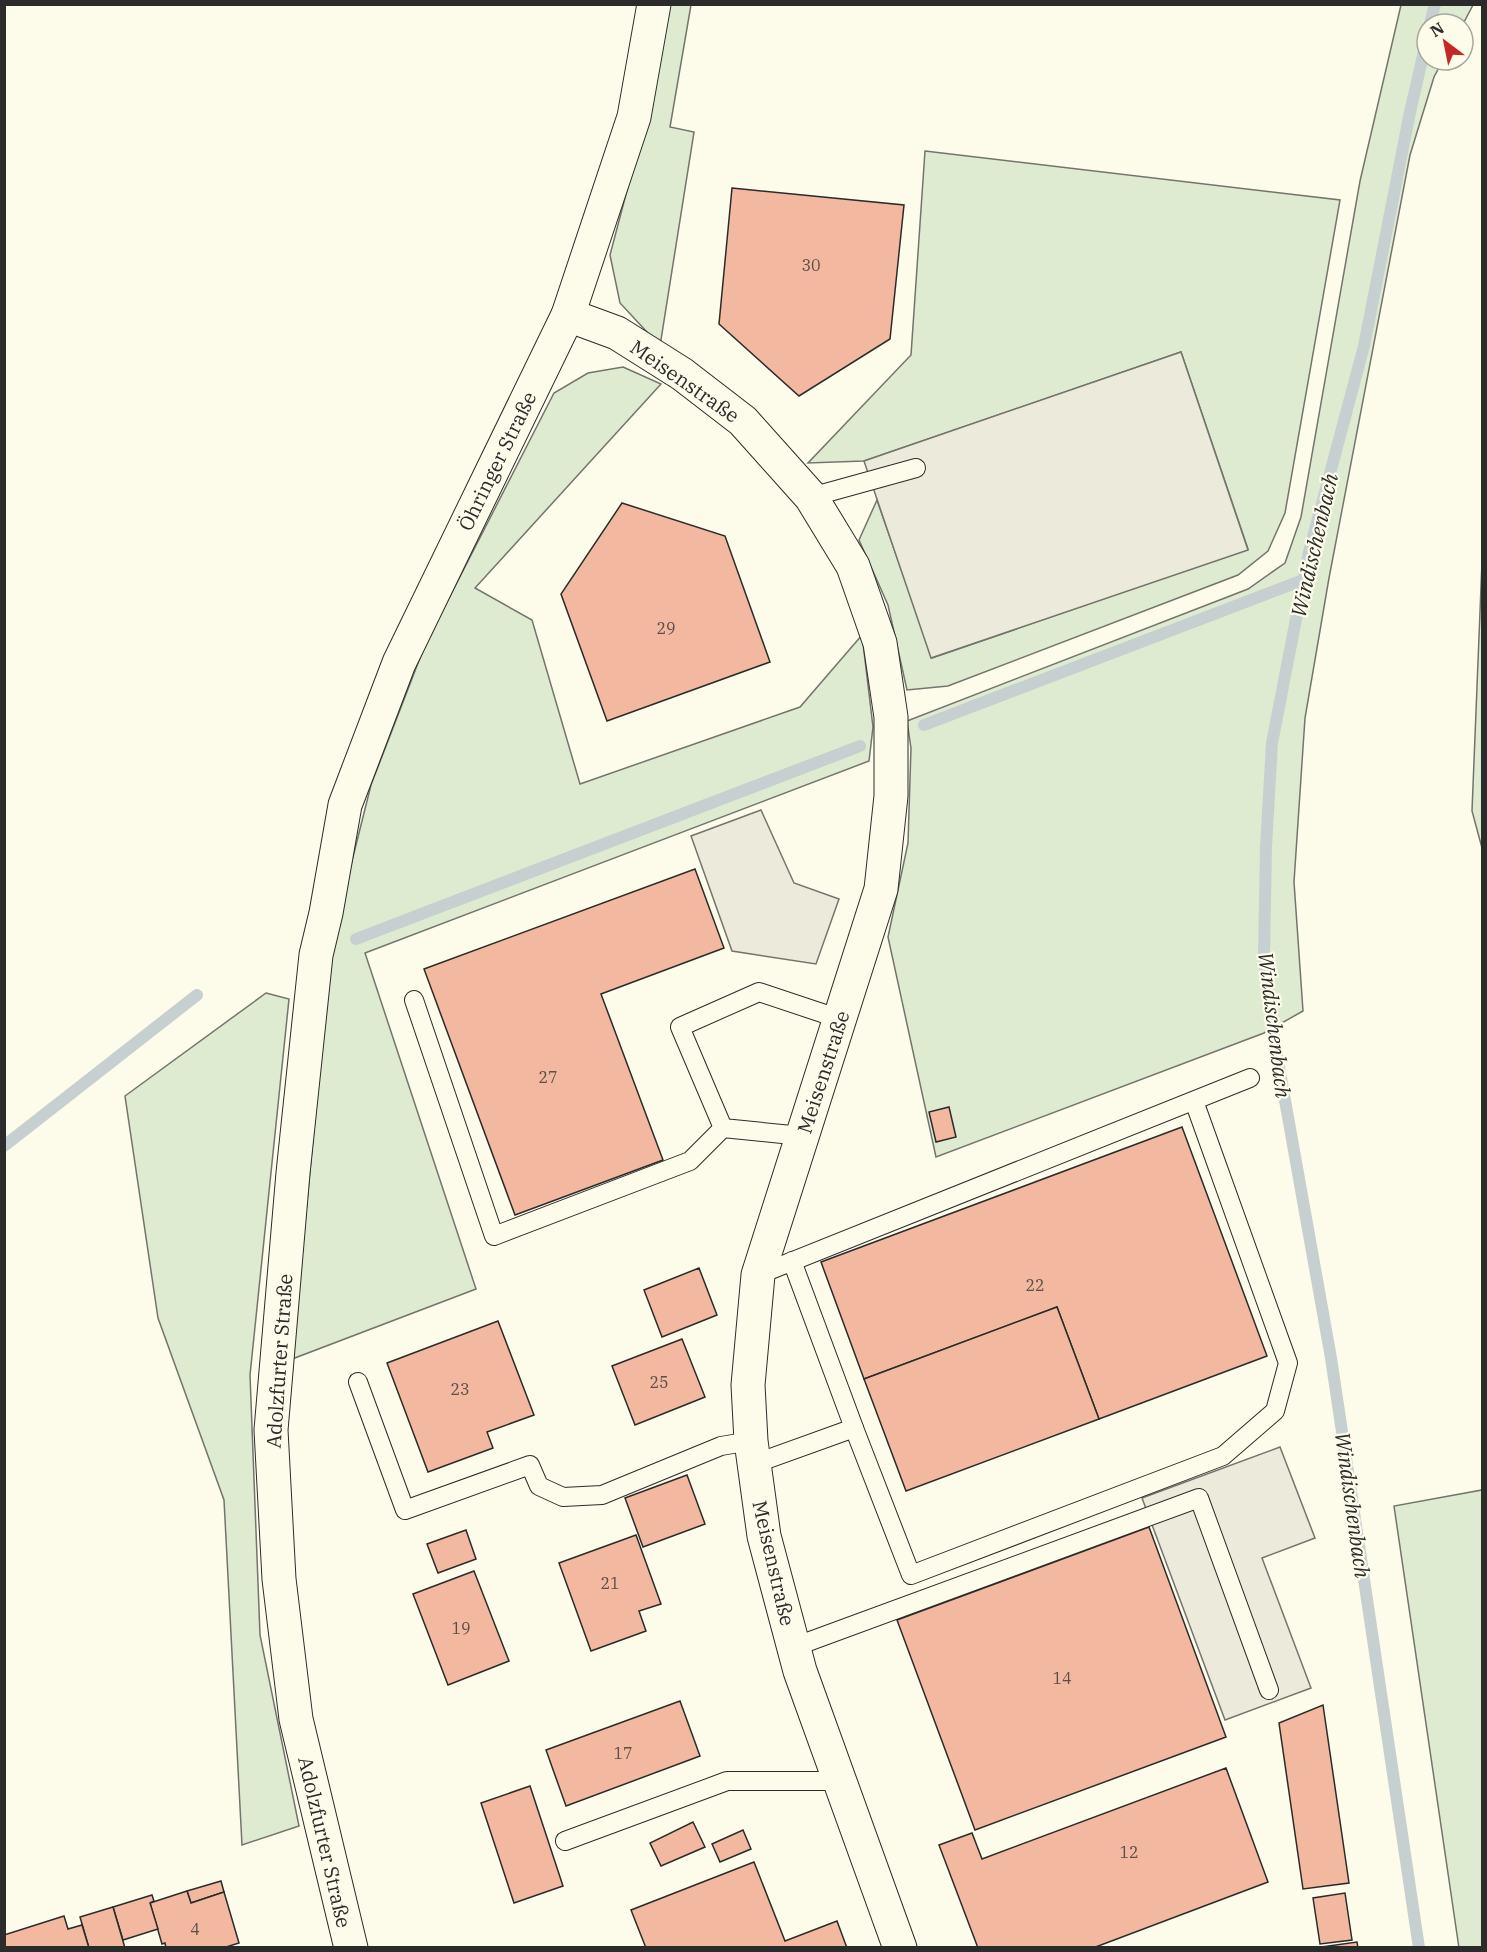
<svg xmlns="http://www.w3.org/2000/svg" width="1487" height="1952" viewBox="0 0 1487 1952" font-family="'IBM Plex Serif',serif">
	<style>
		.green { fill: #deebd1; stroke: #74746e; stroke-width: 1.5 }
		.parking { fill: #eceadb; stroke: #74746e; stroke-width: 1.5 }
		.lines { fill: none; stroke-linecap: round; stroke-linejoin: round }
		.stream { stroke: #c7d0d0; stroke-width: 12 }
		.building { fill: #f2b8a0; stroke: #2b2b2b; stroke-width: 1.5 }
		.service-casing { stroke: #2b2b2b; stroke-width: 20 }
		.minor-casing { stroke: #2b2b2b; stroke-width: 35 }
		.secondary-casing { stroke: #2b2b2b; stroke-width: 35 }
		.service { stroke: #fdfbea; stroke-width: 18 }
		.minor { stroke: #fdfbea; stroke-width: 33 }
		.secondary { stroke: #fdfbea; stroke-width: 33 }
		.labels { text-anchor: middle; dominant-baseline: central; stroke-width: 4.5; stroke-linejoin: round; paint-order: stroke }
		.number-label { font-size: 16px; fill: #5d4e48 }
		.street-label { font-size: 20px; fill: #2b2b2b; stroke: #fdfbea }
		.water-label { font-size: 21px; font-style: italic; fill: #2b2b2b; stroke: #fdfbea }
	</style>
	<rect width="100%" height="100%" fill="#fdfbea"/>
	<!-- green -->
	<g class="green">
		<path d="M665 5H691L670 127 694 132 660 346 620 303 610 255 645 122Z"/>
		<path d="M1401 5H1473L1463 24H1427V60H1443L1434 77 1410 155 1329 578 1305 718 1294 882 1303 1011 1264 1033 936 1157 888 937 908 843 911 748 907 721 1248 589 1285 563 1301 517 1360 181Z"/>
		<path d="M925 151 1340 200 1285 513 1268 551 1238 575 948 686 907 690 888 605 859 540 877 500 932 658 1248 549 1181 352 864 461 808 463 911 355Z"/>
		<path d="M623 367 661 384 475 588 532 620 580 784 800 707 862 635 873 727 869 761 365 953 476 1289 292 1359 332 941 371 785 425 645 554 393 588 373Z"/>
		<path d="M1482 562V848L1472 811Z"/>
		<path d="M266 993 289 999 250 1375 260 1635 299 1826 242 1845 224 1500 158 1318 125 1096Z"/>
		<path d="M1482 1490V1947L1459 1948 1394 1506Z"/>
	</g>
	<!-- parking -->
	<g class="parking">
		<path d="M1181 352 1248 550 931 658 864 461Z"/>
		<path d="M761 810 794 883 839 899 816 964 732 951 691 836Z"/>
		<path d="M1280 1447 1315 1538 1262 1558 1311 1688 1225 1720 1142 1498Z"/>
	</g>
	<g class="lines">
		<!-- stream -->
		<g class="stream">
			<path d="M1430 24 1435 4"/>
			<path d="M924 725 1303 580"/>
			<path d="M356 939 860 746"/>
			<path d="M4 1146 197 995"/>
			<path d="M1419 1948 1331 1358 1273 1033 1264 956 1266 847 1272 743 1309 552 1364 346 1410 112 1427 38"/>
		</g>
	</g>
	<!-- building -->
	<g class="building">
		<path d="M732 188 904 205 890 339 799 396 719 324Z"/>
		<path d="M622 503 725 536 770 662 607 721 561 594Z"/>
		<path d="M695 869 724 948 601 994 663 1160 515 1215 424 969Z"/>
		<path d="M949 1107 956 1137 936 1142 929 1112Z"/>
		<path d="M1182 1127 1267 1356 1099 1419 1057 1307 864 1379 821 1262Z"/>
		<path d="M699 1268 717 1315 662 1337 644 1290Z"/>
		<path d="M1057 1307 1099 1419 906 1491 864 1379Z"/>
		<path d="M498 1321 534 1415 487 1432 493 1448 428 1472 387 1363Z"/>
		<path d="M682 1339 705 1397 635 1425 612 1366Z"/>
		<path d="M687 1475 705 1524 643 1547 625 1498Z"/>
		<path d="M1149 1527 1226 1737 975 1830 897 1620Z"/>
		<path d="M466 1530 476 1559 438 1573 427 1544Z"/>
		<path d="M636 1535 661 1604 639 1611 646 1631 591 1651 559 1563Z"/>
		<path d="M474 1571 509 1661 448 1685 413 1594Z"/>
		<path d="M680 1701 700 1756 566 1806 546 1750Z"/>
		<path d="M1323 1705 1349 1883 1303 1889 1279 1723Z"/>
		<path d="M1226 1768 1268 1882 1093 1948H978L939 1845 972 1833 982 1859Z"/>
		<path d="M530 1786 563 1886 514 1903 481 1803Z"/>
		<path d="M693 1822 705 1847 661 1866 650 1843Z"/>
		<path d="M743 1830 751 1849 720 1862 712 1844Z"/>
		<path d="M754 1862 785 1941 837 1921 847 1948H646L631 1910Z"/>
		<path d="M221 1881 224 1892 191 1903 187 1891Z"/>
		<path d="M187 1891 191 1903 224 1892 239 1943 223 1948H166L165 1943 162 1944 150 1903Z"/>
		<path d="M1345 1893 1352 1940 1320 1944 1313 1898Z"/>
		<path d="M152 1895 154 1901 150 1903 158 1929 123 1940 113 1907Z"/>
		<path d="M113 1907 125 1948H89L80 1917Z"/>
		<path d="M64 1916 68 1929 82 1925 89 1948H5L4 1935Z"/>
		<path d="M1357 1942 1358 1948H1314Z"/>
	</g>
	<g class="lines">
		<defs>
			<g id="service">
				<path d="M811 497 916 468"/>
				<path d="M414 1000 494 1236 690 1161 723 1128"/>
				<path d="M802 1136 723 1128 680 1027 759 992 840 1019"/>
				<path d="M792 1261 854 1428"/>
				<path d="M758 1275 1250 1078"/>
				<path d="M358 1382 405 1510 530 1465 539 1486 563 1497 602 1495 721 1446 751 1441"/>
				<path d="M754 1464 854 1428 911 1575 1223 1456 1275 1411 1288 1363 1194 1101"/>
				<path d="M794 1647 1199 1498 1269 1690"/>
				<path d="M565 1841 727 1781H840"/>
			</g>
			<path id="minor" d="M568 315 617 333 682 374 743 421 811 497 853 566 880 643 891 717V796L881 889 758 1275 748 1385 751 1441 764 1536 800 1671 900 1948"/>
			<path id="secondary" d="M351 1948 296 1719 279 1579 271 1430 293 1173 316 955 326 913 345 805 399 663 568 315 634 117 654 4"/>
		</defs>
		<!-- service casing -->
		<use href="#service" class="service-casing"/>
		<!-- minor casing -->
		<use href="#minor" class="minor-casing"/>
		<!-- secondary casing -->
		<use href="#secondary" class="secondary-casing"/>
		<!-- service -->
		<use href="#service" class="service"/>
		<!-- minor -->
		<use href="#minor" class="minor"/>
		<!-- secondary -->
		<use href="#secondary" class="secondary"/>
	</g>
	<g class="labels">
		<!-- number labels -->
		<g class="number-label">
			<text x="811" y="265">30</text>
			<text x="666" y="628">29</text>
			<text x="548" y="1077">27</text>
			<text x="1035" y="1285">22</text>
			<text x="659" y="1382">25</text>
			<text x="460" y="1389">23</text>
			<text x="610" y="1583">21</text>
			<text x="461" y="1628">19</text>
			<text x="1062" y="1678">14</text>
			<text x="623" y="1753">17</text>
			<text x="1129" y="1852">12</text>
			<text x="195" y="1929">4</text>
		</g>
		<!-- street labels -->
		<g class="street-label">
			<text transform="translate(685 381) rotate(35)">Meisenstraße</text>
			<text transform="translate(497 461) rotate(-64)">Öhringer Straße</text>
			<text transform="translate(823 1072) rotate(-72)">Meisenstraße</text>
			<text transform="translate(279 1361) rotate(-86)">Adolzfurter Straße</text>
			<text transform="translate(774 1563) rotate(77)">Meisenstraße</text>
			<text transform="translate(325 1842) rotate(77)">Adolzfurter Straße</text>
		</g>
		<!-- water labels -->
		<g class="water-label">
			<text transform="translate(1314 545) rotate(-77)">Windischenbach</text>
			<text transform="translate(1275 1025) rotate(83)">Windischenbach</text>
			<text transform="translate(1353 1505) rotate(82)">Windischenbach</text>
		</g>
	</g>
	<!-- border -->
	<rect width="1487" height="1952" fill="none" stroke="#2b2b2b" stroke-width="12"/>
	<!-- north arrow -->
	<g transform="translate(1445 42) rotate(328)"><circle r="28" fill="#fdfbea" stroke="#a9a89e" stroke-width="1.5"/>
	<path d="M0-4.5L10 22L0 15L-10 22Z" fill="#c62828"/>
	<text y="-9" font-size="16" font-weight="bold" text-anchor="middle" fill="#2b2b2b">N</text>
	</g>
</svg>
